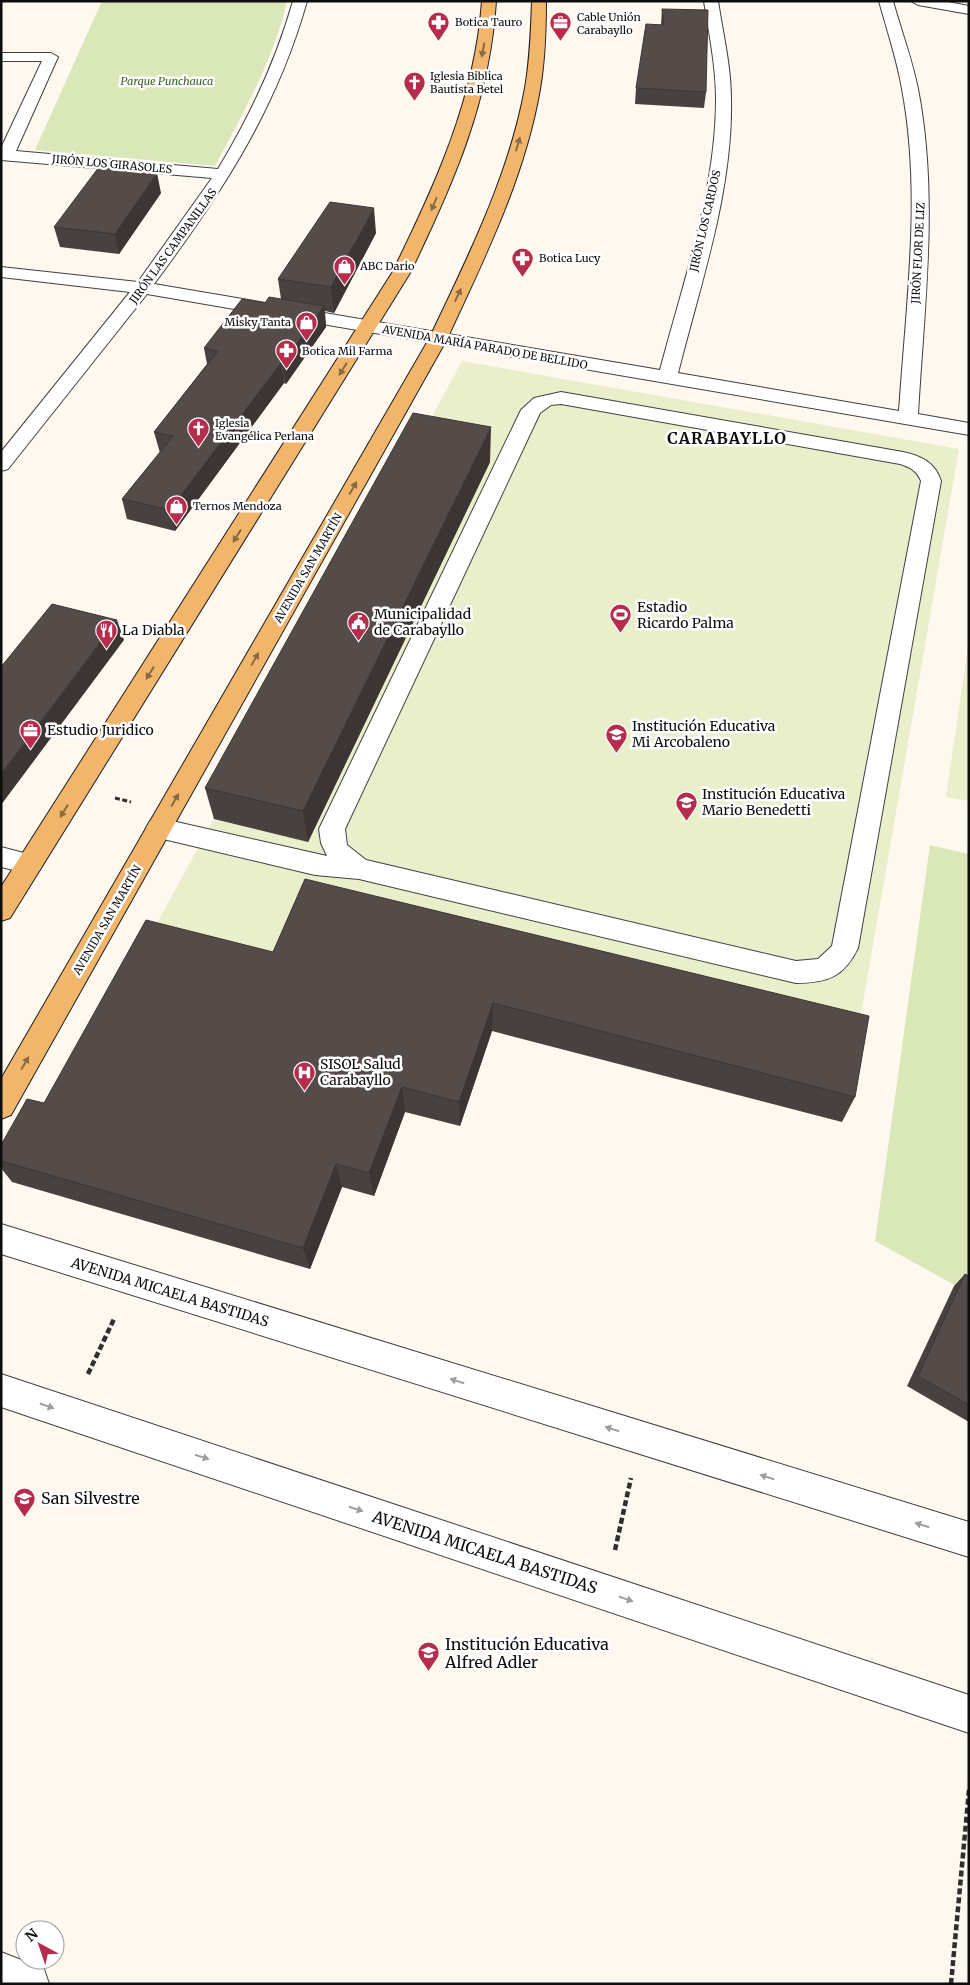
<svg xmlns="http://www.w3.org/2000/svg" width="970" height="1985" viewBox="0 0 970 1985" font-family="Merriweather,serif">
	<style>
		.green { fill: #dae7b9 }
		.pitch { fill: #e9eecb }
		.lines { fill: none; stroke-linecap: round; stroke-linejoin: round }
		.minor-casing { stroke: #404040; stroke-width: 2 }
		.major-casing { stroke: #1e1e1e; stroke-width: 2 }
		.path-far1 { stroke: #2f2f2f; stroke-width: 3; stroke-dasharray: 5 2.5; stroke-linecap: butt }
		.path { stroke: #2f2f2f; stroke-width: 4.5; stroke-dasharray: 6 3; stroke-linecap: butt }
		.minor { fill: #fff; fill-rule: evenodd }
		.major { fill: #f1b66b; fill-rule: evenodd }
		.wall { fill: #494140 }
		.shaded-wall { fill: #3c3534 }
		.building { fill: #554c4a; stroke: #3c3534 }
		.oneway { fill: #8a6a41 }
		.oneway2 { fill: #9e9e9e }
		.labels { text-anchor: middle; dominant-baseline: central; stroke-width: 5; stroke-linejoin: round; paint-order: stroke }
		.far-poi-label { font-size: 11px; fill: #0d0d0d; stroke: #fff; text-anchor: start }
		.far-park-label { font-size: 11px; font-style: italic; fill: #3b6121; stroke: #fff }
		.far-street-label { font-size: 11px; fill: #0d0d0d; stroke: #fff }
		.poi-label { font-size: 14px; fill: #0d0d0d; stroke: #fff; text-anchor: start }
		.street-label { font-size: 14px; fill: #0d0d0d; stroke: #fff }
		.far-district-label { font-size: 16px; font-weight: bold; letter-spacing: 1px; fill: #0d0d0d; stroke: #fff }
		.near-poi-label { font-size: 16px; fill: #0d0d0d; stroke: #fff; text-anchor: start }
		.near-street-label { font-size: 16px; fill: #0d0d0d; stroke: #fff }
	</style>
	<rect width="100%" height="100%" fill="#fef8ee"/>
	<!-- green -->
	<g class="green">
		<path d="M102 1H287C274 60 243 113 215 166L35 150Z"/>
		<path d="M930 845 969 854V1293L875 1241Z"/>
	</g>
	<!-- pitch -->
	<g class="pitch">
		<path d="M462 361 959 449 856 1043 148 940Z"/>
		<path d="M969 640V801L946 797Z"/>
	</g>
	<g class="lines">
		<defs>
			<g id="minor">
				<path d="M293 1H307C276 111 221 194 154 284L660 370C683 282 716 191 716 99 716 66 709 34 704 1H718C723 34 731 66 731 99 733 192 700 285 678 373L899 411C906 304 922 195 902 89 897 60 887 30 879 1H893C901 30 912 59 918 89 939 196 924 307 918 414L969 423V435L147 294 8 469 1 471V452L130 292 1 277V267L138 282 212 178 1 160V148L42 61H1V53H51L58 57 16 151 218 169C250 116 276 61 293 1Z"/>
				<path d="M911 1H943L969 6V14L918 5Z"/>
				<path d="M561 392 903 452C921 456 935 462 941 481L858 948C844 977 827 983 796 983L359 879 315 875 159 838 150 835 146 828 150 821 159 818 327 856 321 843 319 829 521 410 534 398ZM561 404 900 464C910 467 917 471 921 481L832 946 818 959 796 961 366 860 347 845 345 829 540 413 551 405Z"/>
				<path d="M1 847 39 857 43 864 39 871 30 874 1 867Z"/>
				<path d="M1 1224 969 1522V1557L1 1254Z"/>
				<path d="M1 1374 969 1695V1733L1 1407Z"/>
				<path d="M1 1952 44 1969 49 1984H1Z"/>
			</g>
			<g id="major">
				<path d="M482 1H496C490 101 453 184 410 273L10 918 1 921V887L392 273C435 186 475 99 482 1Z"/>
				<path d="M532 1H546C546 31 545 60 540 89 525 177 484 259 447 339L11 1115 1 1119V1079L429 339C467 259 509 176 525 88 530 59 531 31 532 1Z"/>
			</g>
		</defs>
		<!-- minor casing -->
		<use href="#minor" class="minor-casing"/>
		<!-- major casing -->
		<use href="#major" class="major-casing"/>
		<!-- path-far1 -->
		<path class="path-far1" d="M115 798 131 802"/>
		<!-- path -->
		<g class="path">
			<path d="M88 1374 114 1319"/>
			<path d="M615 1550 631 1478"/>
			<path d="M951 1984 969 1790"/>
		</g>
		<!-- minor -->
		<use href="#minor" class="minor"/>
		<!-- major -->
		<use href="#major" class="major"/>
	</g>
	<!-- wall -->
	<g class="wall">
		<path d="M662 9 706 92 704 108 635 104 636 88 661 25Z"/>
		<path d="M161 193 119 254 60 247 54 227Z"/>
		<path d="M376 233 334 313 325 311 326 327 286 384 284 383 175 531 127 519 122 499 160 453 154 432 207 364 204 348 265 303 281 299 278 279Z"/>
		<path d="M490 462 308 842 214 819 205 788Z"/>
		<path d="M305 879 855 1097 842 1122 492 1031 460 1126 405 1112 374 1196 342 1187 310 1269 12 1182 1 1168V1145L44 1103 273 952Z"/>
		<path d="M965 1274 969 1276V1422L907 1386 954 1286Z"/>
	</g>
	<!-- shaded-wall -->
	<g class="shaded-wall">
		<path d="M157 173 161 193 119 254 115 234Z"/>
		<path d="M374 208 376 233 334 313 331 287Z"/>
		<path d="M324 306 326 327 286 384 283 363Z"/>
		<path d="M281 363 284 383 175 531 170 510Z"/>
		<path d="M491 427 490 462 308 842 303 811Z"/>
		<path d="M117 620 124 640 1 805V774Z"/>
		<path d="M493 1003 492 1031 460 1126 459 1102Z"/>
		<path d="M402 1087 405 1112 374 1196 369 1173Z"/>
		<path d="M336 1164 342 1187 310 1269 303 1248Z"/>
	</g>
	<!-- building -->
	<g class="building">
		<path d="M662 9 708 10 706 92 636 88 646 24 664 25Z"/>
		<path d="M99 167 157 173 115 234 54 227Z"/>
		<path d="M330 202 374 208 331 287 278 279Z"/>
		<path d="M269 297 324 306 283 363H281L170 510 122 499 173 436 154 432 218 351 204 348 242 299 265 303Z"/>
		<path d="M413 413 491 427 303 811 205 788Z"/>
		<path d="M52 604 117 620 1 774V667Z"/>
		<path d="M305 879 869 1016 855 1097 493 1003 459 1102 402 1087 369 1173 336 1164 303 1248 1 1161V1145L27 1099 44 1103 146 920 273 952Z"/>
		<path d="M965 1274 969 1276V1405L918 1376Z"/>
	</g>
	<!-- one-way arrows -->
	<defs><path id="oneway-solid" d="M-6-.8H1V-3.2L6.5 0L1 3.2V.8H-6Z" transform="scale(1.25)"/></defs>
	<g class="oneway">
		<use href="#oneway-solid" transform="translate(483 50) rotate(101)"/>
		<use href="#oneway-solid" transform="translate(518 144) rotate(-74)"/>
		<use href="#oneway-solid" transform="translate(434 204) rotate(113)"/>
		<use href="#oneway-solid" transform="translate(458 295) rotate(-65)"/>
		<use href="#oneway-solid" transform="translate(343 369) rotate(122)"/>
		<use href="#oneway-solid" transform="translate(353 488) rotate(-60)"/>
		<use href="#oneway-solid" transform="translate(237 536) rotate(122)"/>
		<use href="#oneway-solid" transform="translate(255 659) rotate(-60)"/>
		<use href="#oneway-solid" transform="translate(150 673) rotate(122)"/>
		<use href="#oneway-solid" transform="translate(175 800) rotate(-60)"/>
		<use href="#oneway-solid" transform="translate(64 811) rotate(122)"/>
		<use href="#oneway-solid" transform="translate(25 1063) rotate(-60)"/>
	</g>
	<g class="oneway2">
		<use href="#oneway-solid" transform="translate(457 1381) rotate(-163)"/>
		<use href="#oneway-solid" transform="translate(47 1406) rotate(19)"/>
		<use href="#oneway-solid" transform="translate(612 1429) rotate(-163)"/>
		<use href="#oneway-solid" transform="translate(202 1457) rotate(18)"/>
		<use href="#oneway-solid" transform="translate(767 1477) rotate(-163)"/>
		<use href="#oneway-solid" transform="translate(356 1509) rotate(18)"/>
		<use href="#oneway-solid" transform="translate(922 1525) rotate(-163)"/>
		<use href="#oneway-solid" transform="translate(626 1599) rotate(19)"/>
	</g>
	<!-- icons -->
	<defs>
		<symbol id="pharmacy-pin" viewBox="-11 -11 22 30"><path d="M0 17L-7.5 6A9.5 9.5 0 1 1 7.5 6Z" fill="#b62c4d" stroke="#fff"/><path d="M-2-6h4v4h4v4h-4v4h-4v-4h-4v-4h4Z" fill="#fff"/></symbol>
		<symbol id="office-pin" viewBox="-11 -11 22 30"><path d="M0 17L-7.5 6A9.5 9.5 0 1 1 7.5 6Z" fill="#b62c4d" stroke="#fff"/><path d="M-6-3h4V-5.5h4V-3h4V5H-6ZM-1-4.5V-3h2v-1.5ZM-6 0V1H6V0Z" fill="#fff"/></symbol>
		<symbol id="church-pin" viewBox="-11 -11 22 30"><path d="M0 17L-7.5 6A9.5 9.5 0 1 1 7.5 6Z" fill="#b62c4d" stroke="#fff"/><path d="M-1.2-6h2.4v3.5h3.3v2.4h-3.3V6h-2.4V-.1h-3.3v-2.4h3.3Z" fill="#fff"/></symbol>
		<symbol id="shop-pin" viewBox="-11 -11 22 30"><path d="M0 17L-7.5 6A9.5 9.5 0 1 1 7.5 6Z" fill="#b62c4d" stroke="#fff"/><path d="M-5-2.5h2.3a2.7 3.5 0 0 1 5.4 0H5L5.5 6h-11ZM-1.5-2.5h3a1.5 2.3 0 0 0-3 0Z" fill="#fff"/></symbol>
		<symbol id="stadium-pin" viewBox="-11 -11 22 30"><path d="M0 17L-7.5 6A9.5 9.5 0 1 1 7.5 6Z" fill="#b62c4d" stroke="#fff"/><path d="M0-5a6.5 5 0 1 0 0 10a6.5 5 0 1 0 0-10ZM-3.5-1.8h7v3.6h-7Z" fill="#fff"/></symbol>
		<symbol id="civic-pin" viewBox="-11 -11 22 30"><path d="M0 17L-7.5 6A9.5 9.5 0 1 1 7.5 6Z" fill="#b62c4d" stroke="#fff"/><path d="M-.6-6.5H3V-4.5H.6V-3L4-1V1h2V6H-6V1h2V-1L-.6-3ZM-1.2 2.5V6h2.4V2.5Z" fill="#fff"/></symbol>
		<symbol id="restaurant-pin" viewBox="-11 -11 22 30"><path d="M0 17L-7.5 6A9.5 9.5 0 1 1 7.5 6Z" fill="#b62c4d" stroke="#fff"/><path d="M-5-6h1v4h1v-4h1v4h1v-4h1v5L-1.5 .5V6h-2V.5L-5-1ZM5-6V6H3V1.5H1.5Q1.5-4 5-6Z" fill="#fff"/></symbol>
		<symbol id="school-pin" viewBox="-11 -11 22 30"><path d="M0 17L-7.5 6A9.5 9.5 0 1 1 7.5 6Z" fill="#b62c4d" stroke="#fff"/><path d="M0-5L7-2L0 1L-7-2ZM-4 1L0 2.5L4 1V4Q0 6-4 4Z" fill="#fff"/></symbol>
		<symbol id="hospital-pin" viewBox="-11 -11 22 30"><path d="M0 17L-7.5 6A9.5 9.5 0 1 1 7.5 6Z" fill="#b62c4d" stroke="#fff"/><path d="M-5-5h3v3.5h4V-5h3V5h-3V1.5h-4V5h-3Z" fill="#fff"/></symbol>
	</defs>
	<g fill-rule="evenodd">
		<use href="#pharmacy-pin" x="426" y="10" width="25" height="34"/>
		<use href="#office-pin" x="548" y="10" width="25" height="34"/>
		<use href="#church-pin" x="402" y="70" width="25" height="34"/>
		<use href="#pharmacy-pin" x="510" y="246" width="25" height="34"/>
		<use href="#shop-pin" x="332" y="254" width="25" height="34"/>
		<use href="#shop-pin" x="294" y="310" width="25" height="34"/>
		<use href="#pharmacy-pin" x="274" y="338" width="25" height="34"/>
		<use href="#church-pin" x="186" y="416" width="25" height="34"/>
		<use href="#shop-pin" x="164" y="494" width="25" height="34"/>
		<use href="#stadium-pin" x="608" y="602" width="25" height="34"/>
		<use href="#civic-pin" x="346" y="610" width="25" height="34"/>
		<use href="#restaurant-pin" x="94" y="618" width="25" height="34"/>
		<use href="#office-pin" x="18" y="718" width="25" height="34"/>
		<use href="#school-pin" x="604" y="722" width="25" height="34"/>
		<use href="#school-pin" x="674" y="790" width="25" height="34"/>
		<use href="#hospital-pin" x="292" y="1060" width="25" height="34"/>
		<use href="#school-pin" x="12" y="1486" width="25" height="34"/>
		<use href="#school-pin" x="416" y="1640" width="25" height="34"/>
	</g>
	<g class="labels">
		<!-- far-poi labels -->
		<g class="far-poi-label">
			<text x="577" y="17">Cable Unión<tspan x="577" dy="13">Carabayllo</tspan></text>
			<text x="455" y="22">Botica Tauro</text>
			<text x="430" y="76">Iglesia Biblica<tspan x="430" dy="13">Bautista Betel</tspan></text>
			<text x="539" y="258">Botica Lucy</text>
			<text x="360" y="266">ABC Dario</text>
			<text x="291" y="322" text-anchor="end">Misky Tanta</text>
			<text x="302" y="351">Botica Mil Farma</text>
			<text x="215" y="423">Iglesia<tspan x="215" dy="13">Evangélica Perlana</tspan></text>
			<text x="193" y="506">Ternos Mendoza</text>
		</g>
		<!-- far-park labels -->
		<g class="far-park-label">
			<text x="167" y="81">Parque Punchauca</text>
		</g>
		<!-- far-street labels -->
		<g class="far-street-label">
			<text transform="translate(112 164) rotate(5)">JIRÓN LOS GIRASOLES</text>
			<text transform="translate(705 221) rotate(-77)">JIRÓN LOS CARDOS</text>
			<text transform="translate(173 246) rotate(-54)">JIRÓN LAS CAMPANILLAS</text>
			<text transform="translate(918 253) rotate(-87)">JIRÓN FLOR DE LIZ</text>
			<text transform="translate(485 347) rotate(10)">AVENIDA MARÍA PARADO DE BELLIDO</text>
			<text transform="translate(308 568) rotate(-60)">AVENIDA SAN MARTÍN</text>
			<text transform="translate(107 920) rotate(-60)">AVENIDA SAN MARTÍN</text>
		</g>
		<!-- poi labels -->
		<g class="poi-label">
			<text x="637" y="607">Estadio<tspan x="637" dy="16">Ricardo Palma</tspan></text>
			<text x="374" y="614">Municipalidad<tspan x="374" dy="16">de Carabayllo</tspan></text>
			<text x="122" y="630">La Diabla</text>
			<text x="632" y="726">Institución Educativa<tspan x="632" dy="16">Mi Arcobaleno</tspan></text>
			<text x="47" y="730">Estudio Juridico</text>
			<text x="702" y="794">Institución Educativa<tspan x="702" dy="16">Mario Benedetti</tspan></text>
			<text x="320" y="1064">SISOL Salud<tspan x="320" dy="16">Carabayllo</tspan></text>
		</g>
		<!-- street labels -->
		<g class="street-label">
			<text transform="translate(170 1292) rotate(17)">AVENIDA MICAELA BASTIDAS</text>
		</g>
		<!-- far-district labels -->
		<g class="far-district-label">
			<text x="727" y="438">CARABAYLLO</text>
		</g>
		<!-- near-poi labels -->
		<g class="near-poi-label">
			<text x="41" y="1498">San Silvestre</text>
			<text x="445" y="1644">Institución Educativa<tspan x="445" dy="18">Alfred Adler</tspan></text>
		</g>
		<!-- near-street labels -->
		<g class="near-street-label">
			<text transform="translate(485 1552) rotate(18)">AVENIDA MICAELA BASTIDAS</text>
		</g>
	</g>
	<!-- border -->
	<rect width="970" height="1985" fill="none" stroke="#0d0d0d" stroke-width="5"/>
	<!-- north arrow -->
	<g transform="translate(40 1945) rotate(320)"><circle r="24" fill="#ffffff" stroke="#9e9e9e"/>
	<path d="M0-4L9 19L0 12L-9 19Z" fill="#b62c4d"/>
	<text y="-8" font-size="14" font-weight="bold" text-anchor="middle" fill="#0d0d0d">N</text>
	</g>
</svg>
